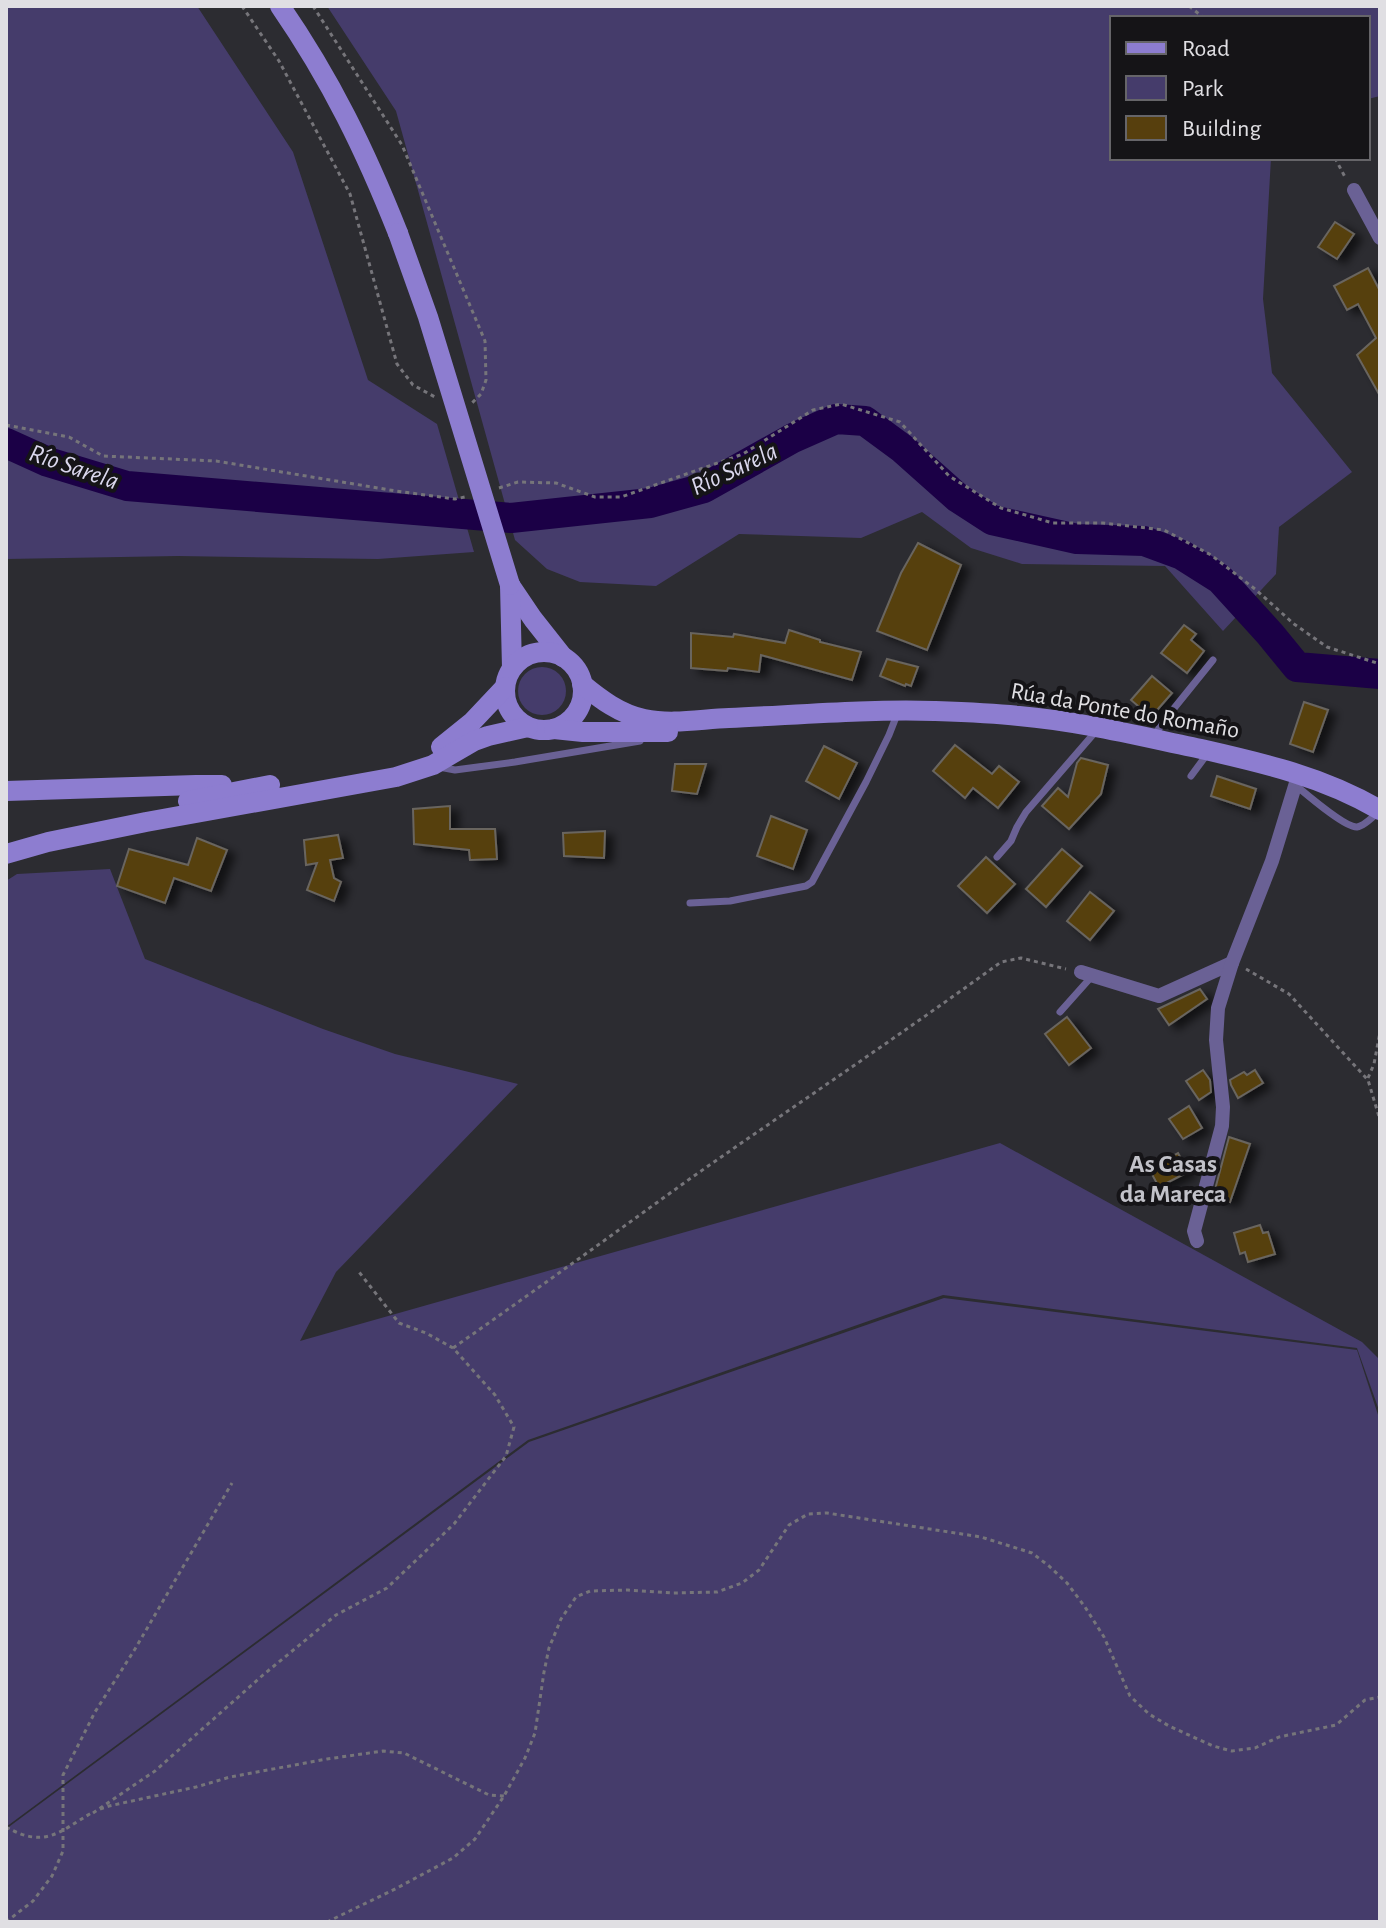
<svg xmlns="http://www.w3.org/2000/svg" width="1386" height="1928" viewBox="0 0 1386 1928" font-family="'Alegreya Sans',sans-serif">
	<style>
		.green { fill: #453c6b }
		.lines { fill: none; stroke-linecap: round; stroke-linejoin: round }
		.river { stroke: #1b0046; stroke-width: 30 }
		.building { fill: #573f0d; stroke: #69655f; stroke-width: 2; filter: url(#shadow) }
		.path { stroke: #76757a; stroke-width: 3; stroke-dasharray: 4 4; stroke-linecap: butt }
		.lane { stroke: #6a6195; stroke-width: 7 }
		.street { stroke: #6a6195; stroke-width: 14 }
		.secondary { stroke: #8d7dd0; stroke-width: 20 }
		.secondary-bridge { stroke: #8d7dd0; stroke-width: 20 }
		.labels { text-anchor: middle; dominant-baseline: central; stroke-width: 8; stroke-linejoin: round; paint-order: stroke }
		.street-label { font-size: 24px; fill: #e0dfe3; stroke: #151417 }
		.water-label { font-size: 26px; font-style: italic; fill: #dad7ed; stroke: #151417 }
		.neighbourhood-label { font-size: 26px; font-weight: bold; fill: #c2c2c9; stroke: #151417 }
	</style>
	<defs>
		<filter id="shadow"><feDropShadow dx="8" dy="4.5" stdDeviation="4" flood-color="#0009"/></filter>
	</defs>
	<rect width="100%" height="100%" fill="#2c2c31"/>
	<!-- green -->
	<g class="green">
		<path d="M6 6H197L293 152 368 380 437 424 474 552 378 559 178 556 6 559Z"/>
		<path d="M327 6H1380V96L1368 99V18H1112V158H1271L1263 299 1272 373 1352 472 1279 527 1276 574 1223 631 1165 566 1022 564 971 548 922 512 861 538 739 534 656 586 580 582 547 569 515 540 396 111Z"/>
		<circle cx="542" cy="691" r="24"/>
		<path d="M110 869 145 959 323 1029 395 1054 518 1084 336 1272 300 1341 1000 1143 1362 1342 1380 1360V1413L1357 1348 943 1295 528 1440 6 1827V881L17 874Z"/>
		<path d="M944 1298 1357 1350 1380 1421V1922H6V1829L529 1442Z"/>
	</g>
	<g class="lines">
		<!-- river -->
		<path class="river" d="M6 443 48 462 127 486 511 518 650 503 704 488 793 438 836 419 865 421 903 449 958 498 992 520 1077 539 1144 541 1182 555 1220 579 1270 634 1297 667 1380 674"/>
	</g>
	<!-- building -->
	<g class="building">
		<path d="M1335 222 1354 234 1337 259 1318 247Z"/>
		<path d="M1368 268 1380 291V396L1357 355 1376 338 1358 304 1347 310 1334 286Z"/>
		<path d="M918 543 961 565 927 650 877 631 901 573Z"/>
		<path d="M1184 625 1196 634 1191 640 1204 651 1187 673 1161 653Z"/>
		<path d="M789 630 820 640V642L861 652 852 680 761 655 759 672 728 668 727 671 691 668V633L733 637 734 634 785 643Z"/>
		<path d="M887 659 918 667 911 686 906 684 905 686 880 676Z"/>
		<path d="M1152 676 1172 693 1151 717 1131 700Z"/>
		<path d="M1304 702 1328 710 1313 752 1290 744Z"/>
		<path d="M955 745 992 774 999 766 1019 782 998 808 973 788 965 798 933 771Z"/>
		<path d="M824 746 857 763 839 799 806 781Z"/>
		<path d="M1081 758 1108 765 1101 794 1069 829 1042 806 1058 788 1068 797 1077 763Z"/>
		<path d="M675 764H706L697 794 672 791Z"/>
		<path d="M1217 776 1256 789 1250 809 1211 796Z"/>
		<path d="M450 806V829H495L497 859 470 860 469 850 414 844 413 809Z"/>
		<path d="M771 816 807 830 793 869 757 856Z"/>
		<path d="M605 831 604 858 564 856 563 833Z"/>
		<path d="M338 835 343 858 330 860 334 878 341 882 334 901 307 890 317 863 306 865 304 840Z"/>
		<path d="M197 838 227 850 211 891 174 878 165 903 117 886 129 849 188 865Z"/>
		<path d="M1062 849 1082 866 1046 907 1026 889Z"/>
		<path d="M986 857 1015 884 987 913 958 886Z"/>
		<path d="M1090 892 1114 911 1090 940 1067 921Z"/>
		<path d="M1200 989 1207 999 1169 1025 1158 1009Z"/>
		<path d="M1067 1017 1091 1048 1069 1065 1045 1034Z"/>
		<path d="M1203 1070 1210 1080 1211 1092 1199 1100 1186 1081Z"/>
		<path d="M1255 1070 1263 1083 1238 1098 1231 1085 1230 1080 1244 1072 1247 1075Z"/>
		<path d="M1189 1106 1202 1128 1183 1139 1169 1119Z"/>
		<path d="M1229 1137 1250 1144 1230 1202 1213 1197Z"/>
		<path d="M1178 1153 1188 1172 1159 1187 1149 1169Z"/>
		<path d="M1260 1225 1263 1233 1268 1232 1275 1254 1248 1262 1245 1252 1240 1254 1234 1233Z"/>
	</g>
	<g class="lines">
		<!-- path -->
		<g class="path">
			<path d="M242 6 279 61 350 194 397 364 413 385 435 397"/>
			<path d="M313 6 402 145 485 341 486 380 481 394 472 403"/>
			<path d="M1189 6 1204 18"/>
			<path d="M1335 158 1345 177"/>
			<path d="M6 425 69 437 103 456 216 461 396 491 455 499 465 497"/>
			<path d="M499 488 518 482 556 483 595 497H621L743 454 813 410 841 404 900 422 949 476 1001 508 1053 523H1103L1164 530 1211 555 1255 589 1294 624 1327 647 1380 664"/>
			<path d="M1246 969 1289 994 1368 1080 1380 1120"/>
			<path d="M1368 1078 1374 1064 1380 1032"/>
			<path d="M453 1348C533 1292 612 1235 691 1178 794 1106 899 1036 1001 962L1021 958 1066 969"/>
			<path d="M100 1809 109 1806 196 1787 230 1777 327 1759 383 1751 404 1753 489 1795 504 1796"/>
			<path d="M93 1813 155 1771 263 1675 336 1615 387 1588 454 1524 506 1456 514 1427 495 1395 453 1348 426 1333 399 1323 359 1272"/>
			<path d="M6 1827C45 1849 59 1832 93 1812"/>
			<path d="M6 1922 33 1901 52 1876 63 1851V1775L95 1712 135 1649 232 1483"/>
			<path d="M327 1922 397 1888 453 1858 475 1839 504 1796 525 1758 535 1733 544 1672 549 1648 561 1619 576 1597 590 1591 628 1590 673 1593 717 1592 742 1583 759 1570 789 1525 808 1514 827 1513 981 1537 1032 1553 1049 1566 1067 1583 1085 1607 1104 1637 1130 1696 1149 1714 1169 1726 1213 1746 1232 1751 1255 1748 1279 1737 1336 1725 1365 1700 1380 1697"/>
		</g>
		<!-- lane -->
		<g class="lane">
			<path d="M1153 737 1167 717 1213 660"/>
			<path d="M439 767 455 770 515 762 640 741"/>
			<path d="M1191 776 1208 753"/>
			<path d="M1294 784C1305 793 1345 828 1357 827 1364 826 1373 817 1378 812"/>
			<path d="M997 857 1011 841 1017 827 1026 812 1097 730"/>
			<path d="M690 903 730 901 806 886 812 882 866 782 889 735 898 712"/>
			<path d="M1060 1012 1093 975"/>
		</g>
		<!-- street -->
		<g class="street">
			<path d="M1354 190 1380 238"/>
			<path d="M1081 972 1159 996 1232 963"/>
			<path d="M1197 1241 1194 1231 1222 1126 1223 1107 1216 1040 1218 1008 1232 963 1272 861 1299 773"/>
		</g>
		<!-- secondary -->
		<g class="secondary">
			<path d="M280 6C331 80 365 150 398 233"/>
			<path d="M510 585 533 619 563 657"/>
			<path d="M510 585 512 668"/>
			<circle cx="544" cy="691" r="39"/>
			<path d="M582 684C600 699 620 714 644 719 672 725 701 719 729 718 797 715 866 709 934 711 962 712 991 713 1019 716 1077 721 1135 735 1192 747 1258 762 1320 775 1380 810"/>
			<path d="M554 729 583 732H668"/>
			<path d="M441 747 472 722 505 687"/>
			<path d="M6 791 196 785H222"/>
			<path d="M188 801 270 785"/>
			<path d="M6 854 48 842 146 822 396 777 433 765 474 741 488 736 528 727"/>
		</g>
		<!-- secondary-bridge -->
		<path class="secondary-bridge" d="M398 233 428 317 510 585"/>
	</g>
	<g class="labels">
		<!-- street labels -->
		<g class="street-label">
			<text transform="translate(1125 711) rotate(10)">Rúa da Ponte do Romaño</text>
		</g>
		<!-- water labels -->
		<g class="water-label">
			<text transform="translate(74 467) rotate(19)">Río Sarela</text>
			<text transform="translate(734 469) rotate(-25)">Río Sarela</text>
		</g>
		<!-- neighbourhood labels -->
		<g class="neighbourhood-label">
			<text x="1173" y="1164">As Casas<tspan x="1173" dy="30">da Mareca</tspan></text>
		</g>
	</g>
	<!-- border -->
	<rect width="1386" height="1928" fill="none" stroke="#e0dfe3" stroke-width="16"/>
	<!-- legend -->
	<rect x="1110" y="16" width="260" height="144" fill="#151417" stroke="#666569" stroke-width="2"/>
	<rect x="1126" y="42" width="40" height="12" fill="#8d7dd0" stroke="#666569" stroke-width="2"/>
	<text x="1182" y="56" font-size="24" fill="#e0dfe3">Road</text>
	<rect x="1126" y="76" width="40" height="24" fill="#453c6b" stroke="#666569" stroke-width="2"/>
	<text x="1182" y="96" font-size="24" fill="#e0dfe3">Park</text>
	<rect x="1126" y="116" width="40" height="24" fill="#573f0d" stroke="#666569" stroke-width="2"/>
	<text x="1182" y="136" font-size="24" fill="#e0dfe3">Building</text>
</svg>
